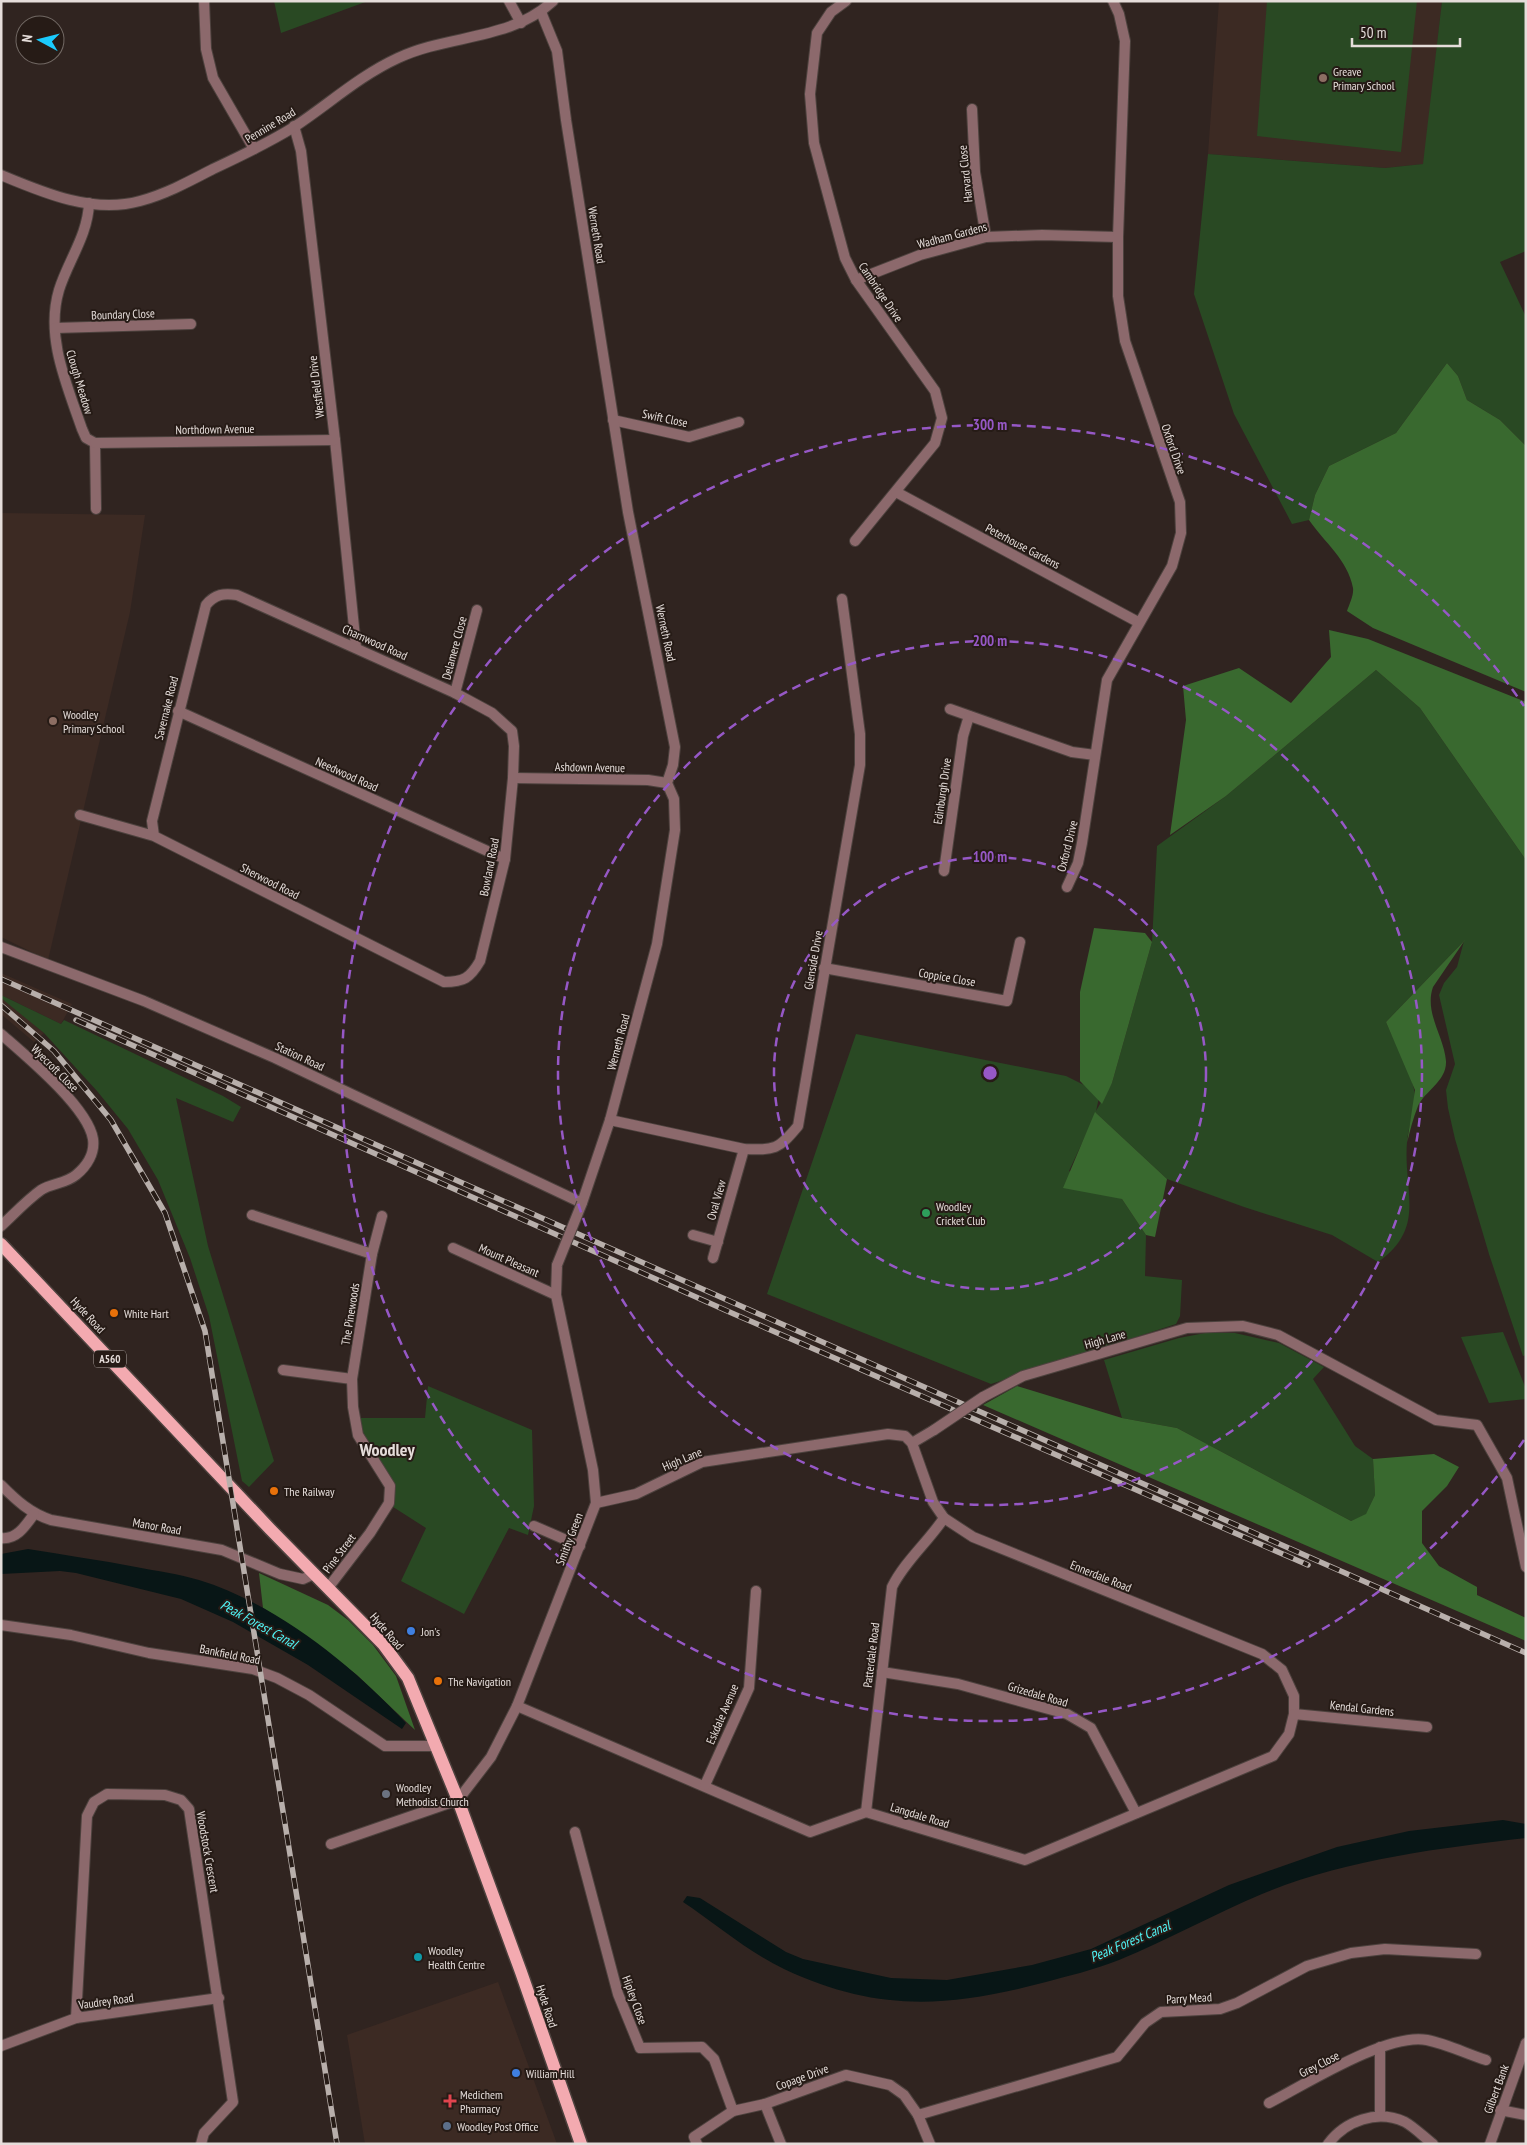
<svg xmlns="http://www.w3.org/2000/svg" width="1527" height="2145" viewBox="0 0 1527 2145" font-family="'PT Sans Narrow',sans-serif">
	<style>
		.built { fill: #3c2a23 }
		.green { fill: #294923 }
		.forest { fill: #39692f }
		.water { fill: #081616 }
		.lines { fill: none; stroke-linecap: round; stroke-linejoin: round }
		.street-casing { stroke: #4d423e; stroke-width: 12 }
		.primary-casing { stroke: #4d423e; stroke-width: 15 }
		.street { stroke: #8c696c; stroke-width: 10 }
		.primary { stroke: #f3aab0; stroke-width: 12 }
		.rail-casing { stroke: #b8afab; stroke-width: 5.5 }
		.rail { stroke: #261b16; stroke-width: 4; stroke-dasharray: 11; stroke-linecap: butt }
		.street-bridge-casing { stroke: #4d423e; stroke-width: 12; stroke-linecap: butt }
		.street-bridge { stroke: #8c696c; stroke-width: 10 }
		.ring { fill: none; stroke: #9658c6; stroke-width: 2.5; stroke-dasharray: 9 6 }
		.education-dot { fill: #8d6e63; stroke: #261b16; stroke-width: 2 }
		.leisure-dot { fill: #2e9e5b; stroke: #261b16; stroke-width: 2 }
		.food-dot { fill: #e8710a; stroke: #261b16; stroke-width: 2 }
		.shop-dot { fill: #3f7fe0; stroke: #261b16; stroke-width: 2 }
		.worship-dot { fill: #6b7280; stroke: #261b16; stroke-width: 2 }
		.culture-dot { fill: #0f9aa8; stroke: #261b16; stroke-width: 2 }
		.health-dot { fill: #e0444e; stroke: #261b16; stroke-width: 2 }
		.service-dot { fill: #5c6f8a; stroke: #261b16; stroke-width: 2 }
		.labels { text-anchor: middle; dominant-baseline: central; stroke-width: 4; stroke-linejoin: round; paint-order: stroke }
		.shield { fill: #261b16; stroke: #aca39f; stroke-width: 1 }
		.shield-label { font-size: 11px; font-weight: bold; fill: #e5ddda }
		.poi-label { font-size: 12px; fill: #e5ddda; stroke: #261b16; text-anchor: start }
		.street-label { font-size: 12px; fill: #e5ddda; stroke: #261b16 }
		.water-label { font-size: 14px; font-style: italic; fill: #4ff3f5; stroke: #261b16 }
		.district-label { font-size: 18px; font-weight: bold; fill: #e5ddda; stroke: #261b16 }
		.centre { fill: #9658c6; stroke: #261b16; stroke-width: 2.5 }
		.ring-label { font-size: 15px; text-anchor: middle; font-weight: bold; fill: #9658c6; stroke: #261b16; stroke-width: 4; stroke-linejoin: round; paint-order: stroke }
	</style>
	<rect width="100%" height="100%" fill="#302420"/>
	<!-- built -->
	<g class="built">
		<path d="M1219 1H1442L1424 164 1385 168 1208 154Z"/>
		<path d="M1 513 145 515 130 612 48 960 1 937Z"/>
		<path d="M1 973 72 1004 61 1024 1 995Z"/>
		<path d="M1 998 12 1006 44 1033 34 1042 1 1014Z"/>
		<path d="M498 1982 557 2144H365L347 2035Z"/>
	</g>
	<!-- green -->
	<g class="green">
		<path d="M274 1H368L281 33Z"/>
		<path d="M1267 1H1417L1401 152 1257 136Z"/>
		<path d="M1442 1H1526V251L1500 262 1526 317V446L1500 420 1467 400 1458 376 1447 363 1396 433 1329 466 1315 495 1309 520 1292 524 1234 414 1194 294 1208 154 1385 168 1423 164Z"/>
		<path d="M1376 670 1420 708 1526 860V1355L1523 1356 1489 1254 1455 1139 1448 1108 1446 1090 1455 1064 1439 995 1444 983 1457 967 1464 941 1386 1022C1393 1039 1411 1072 1414 1089 1417 1103 1408 1127 1407 1142 1403 1192 1427 1227 1378 1262L1332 1235 1244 1207 1167 1179 1096 1113 1069 1171 1122 1199 1146 1235 1145 1276 1182 1280 1180 1316 1176 1324 991 1384 767 1294 856 1034 1066 1076 1100 1093 1096 1111 1112 1083 1152 942 1157 846 1226 796Z"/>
		<path d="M1 995 61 1024 64 1020 223 1096 241 1107 233 1122 176 1098 208 1246 274 1461 249 1487 242 1481 209 1316 190 1258 158 1180 128 1129 97 1091 44 1033 1 998Z"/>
		<path d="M1503 1332 1526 1389V1399L1489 1403 1461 1337Z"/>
		<path d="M1205 1333H1235L1279 1343 1324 1367 1313 1379 1355 1446 1373 1459 1375 1495 1366 1515 1351 1521 1177 1428 1122 1418 1104 1360 1179 1338Z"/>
		<path d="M428 1386 532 1430 534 1506 528 1535 509 1528 464 1614 401 1581 426 1528 390 1505 394 1487 364 1435 358 1418H425Z"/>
	</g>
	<!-- forest -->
	<g class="forest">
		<path d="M1447 363 1458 376 1467 400 1500 420 1526 446V692L1373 628 1347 611C1349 605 1354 595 1353 588 1348 560 1324 542 1309 520L1315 495 1329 466 1396 433Z"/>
		<path d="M1329 630 1368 639 1526 702V860L1420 708 1376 670 1226 796 1170 835 1186 720 1183 686 1239 668 1291 703 1331 657Z"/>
		<path d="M1094 928 1145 933 1152 942 1112 1083 1102 1104 1080 1081V992Z"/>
		<path d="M1465 940 1433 987C1424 1013 1444 1036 1446 1061 1447 1081 1425 1091 1418 1106 1413 1118 1410 1131 1407 1143L1415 1090 1386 1022Z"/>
		<path d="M1095 1112 1167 1179 1155 1237 1146 1235 1122 1199 1063 1188Z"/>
		<path d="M1017 1386 1122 1418 1177 1428 1351 1521 1366 1514 1375 1495 1373 1459 1434 1454 1459 1467 1447 1486 1422 1511V1543L1439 1566 1477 1587V1595L1526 1618V1641L983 1405Z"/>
		<path d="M259 1573 328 1605 348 1620 373 1645 396 1676 415 1730 357 1675 304 1635 263 1608Z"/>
	</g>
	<!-- water -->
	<g class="water">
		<path d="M28 1549C64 1555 100 1560 136 1567 157 1571 179 1574 199 1580 277 1604 352 1665 406 1723L402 1729 308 1665 233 1622 181 1599 76 1573 60 1571 1 1574V1554Z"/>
		<path d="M1503 1820 1526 1824V1838C1440 1848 1343 1860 1262 1894 1214 1914 1168 1940 1119 1960 1094 1970 1068 1976 1042 1983 947 2008 875 2012 784 1969 748 1952 716 1924 683 1902L687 1896 700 1898 786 1952 803 1959 891 1978 947 1980 1032 1965 1091 1949 1229 1885 1337 1847 1409 1831Z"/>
	</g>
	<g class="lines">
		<defs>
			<g id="street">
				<path d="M204 1 206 49 213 78 254 149"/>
				<path d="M509 1 521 23"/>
				<path d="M846 1 831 12 817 33 810 94 814 143 845 258 856 280 935 391 942 418 935 443 855 541"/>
				<path d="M972 109 975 172 986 237"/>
				<path d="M294 126 301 151 335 440 356 647"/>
				<path d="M1 175C44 193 93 214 140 201 166 194 190 181 213 169 241 156 268 143 294 127 329 104 359 76 398 58 449 34 510 41 553 1"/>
				<path d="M89 203C88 235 68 261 59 290 45 337 67 385 82 429L86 438 95 443 96 509"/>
				<path d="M856 280 920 255 986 237 1042 235 1118 237"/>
				<path d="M55 328 191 324"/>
				<path d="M613 420 689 437 739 422"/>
				<path d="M95 443 335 440"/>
				<path d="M896 492 1138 622"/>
				<path d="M455 693 477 610"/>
				<path d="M950 709 1072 752 1095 755"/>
				<path d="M178 711 505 859"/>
				<path d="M513 778 648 780 667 783"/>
				<path d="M80 815 154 836 444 982C464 982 470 978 480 961L505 859 513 778 514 746 512 731 492 713 455 693 237 595C224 593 215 594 206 605L152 821 154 836"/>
				<path d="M944 871 963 736 969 716"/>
				<path d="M1067 887 1078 863 1082 843 1107 680 1172 566 1181 533 1180 502 1125 341 1118 296V237L1125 41 1119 14 1113 1"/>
				<path d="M1 947 144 1001 275 1058 582 1203 610 1120 657 944 675 830 674 799 667 783 673 765 675 747 628 512 566 120 557 51 541 12"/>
				<path d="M824 968 1007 1001 1020 942"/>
				<path d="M1 1034C25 1055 88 1107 93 1139 95 1153 87 1166 76 1175 65 1184 52 1183 41 1190 27 1200 14 1214 1 1226"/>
				<path d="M610 1120 744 1149C775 1150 778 1150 798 1126L860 765V734L842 599"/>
				<path d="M252 1215 372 1254"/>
				<path d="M693 1235 718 1242"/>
				<path d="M453 1248 556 1295"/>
				<path d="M713 1258 744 1149"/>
				<path d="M283 1370 352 1379"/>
				<path d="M983 1397 1023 1376 1187 1328 1243 1326 1278 1335 1436 1420 1477 1425 1507 1478 1526 1567"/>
				<path d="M912 1443 934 1430"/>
				<path d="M1 1485C17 1501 30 1513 51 1520L222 1550 280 1574 303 1579 314 1574"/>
				<path d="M534 1526 580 1546"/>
				<path d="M1 1538C17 1540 26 1525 34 1514"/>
				<path d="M328 1588 370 1533 389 1503 390 1486 358 1435 353 1407 352 1379 372 1254 382 1216"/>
				<path d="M1 1625 71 1635 149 1653 253 1669 277 1678 309 1695 385 1746H437"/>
				<path d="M882 1672 958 1684 1067 1714 1091 1728 1136 1813"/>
				<path d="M517 1706 810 1832 866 1812 1025 1860 1273 1756 1289 1734 1294 1714V1696L1282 1670 1262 1654 973 1537 944 1518 933 1502 912 1443 905 1436 888 1434 702 1462 636 1494 596 1503"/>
				<path d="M1294 1714 1427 1727"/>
				<path d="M705 1785 749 1688 756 1591"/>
				<path d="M866 1812 892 1587C905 1561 928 1542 944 1518"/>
				<path d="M575 1832 618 1994 640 2048 702 2047 714 2059 733 2111"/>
				<path d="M331 1844 458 1800 491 1757 517 1706 596 1503 593 1470 556 1295 557 1265"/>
				<path d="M76 2018 87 1816 94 1802 107 1794 165 1795 181 1800 189 1809 233 2102 204 2133 201 2144"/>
				<path d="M1 2046 76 2018 219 1998"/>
				<path d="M1380 2047V2116"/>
				<path d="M1269 2103C1306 2084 1388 2032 1427 2040 1447 2044 1467 2054 1486 2060"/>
				<path d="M765 2104 781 2144"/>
				<path d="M1500 2110 1526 2115"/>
				<path d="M918 2115 1117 2057 1145 2023 1161 2012 1220 2009 1237 2003 1307 1966 1351 1953 1385 1949 1476 1954"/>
				<path d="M697 2144 694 2137 733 2111 765 2104 846 2075 890 2085 904 2095 918 2115 930 2144"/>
				<path d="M1328 2144C1345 2121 1377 2109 1405 2122 1414 2127 1424 2137 1433 2144"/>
				<path d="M1490 2144 1526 2043"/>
			</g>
			<path id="primary" d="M1 1244 270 1529 383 1644 408 1678 458 1800 521 1972 581 2144"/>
		</defs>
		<!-- street casing -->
		<use href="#street" class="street-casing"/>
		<!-- primary casing -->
		<use href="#primary" class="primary-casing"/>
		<!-- street -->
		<use href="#street" class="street"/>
		<!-- primary -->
		<use href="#primary" class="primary"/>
		<defs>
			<g id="rail">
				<path d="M1 979 1526 1653"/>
				<path d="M1 1005 54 1051 111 1120 165 1213 205 1331 337 2144"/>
				<path d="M76 1020 734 1314 1308 1565"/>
			</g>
		</defs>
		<!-- rail casing -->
		<use href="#rail" class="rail-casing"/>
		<!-- rail -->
		<use href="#rail" class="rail"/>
		<defs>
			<g id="street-bridge">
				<path d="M557 1265 582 1203"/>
				<path d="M934 1430 983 1397"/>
			</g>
		</defs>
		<!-- street-bridge casing -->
		<use href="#street-bridge" class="street-bridge-casing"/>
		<!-- street-bridge -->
		<use href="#street-bridge" class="street-bridge"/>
	</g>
	<!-- distance rings -->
	<g class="ring">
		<circle cx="990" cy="1073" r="216"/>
		<circle cx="990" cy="1073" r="432"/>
		<path d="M1524 1440A648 648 0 1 1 1524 706"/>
	</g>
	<!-- markers -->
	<g class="education-dot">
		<circle cx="1323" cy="78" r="5"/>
		<circle cx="53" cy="721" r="5"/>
	</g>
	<circle class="leisure-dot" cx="926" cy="1213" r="5"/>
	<g class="food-dot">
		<circle cx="114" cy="1313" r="5"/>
		<circle cx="274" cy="1491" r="5"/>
		<circle cx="438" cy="1681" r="5"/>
	</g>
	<g class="shop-dot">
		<circle cx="411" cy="1631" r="5"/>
		<circle cx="516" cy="2073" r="5"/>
	</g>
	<circle class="worship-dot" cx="386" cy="1794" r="5"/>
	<circle class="culture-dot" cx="418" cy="1957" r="5"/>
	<path class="health-dot" d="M447.5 2093.5h5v5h5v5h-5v5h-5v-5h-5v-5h5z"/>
	<circle class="service-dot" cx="447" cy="2126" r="5"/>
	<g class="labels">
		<!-- shield labels -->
		<rect class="shield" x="94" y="1350.5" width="32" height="17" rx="4"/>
		<g class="shield-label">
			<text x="110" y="1359">A560</text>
		</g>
		<!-- poi labels -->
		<g class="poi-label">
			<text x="1333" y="71">Greave<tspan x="1333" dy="14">Primary School</tspan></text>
			<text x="63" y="714">Woodley<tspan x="63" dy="14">Primary School</tspan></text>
			<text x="936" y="1206">Woodley<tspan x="936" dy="14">Cricket Club</tspan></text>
			<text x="124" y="1313">White Hart</text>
			<text x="284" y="1491">The Railway</text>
			<text x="421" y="1631">Jon's</text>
			<text x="448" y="1681">The Navigation</text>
			<text x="396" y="1787">Woodley<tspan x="396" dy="14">Methodist Church</tspan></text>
			<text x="428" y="1950">Woodley<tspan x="428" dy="14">Health Centre</tspan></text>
			<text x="526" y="2073">William Hill</text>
			<text x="460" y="2094">Medichem<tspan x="460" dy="14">Pharmacy</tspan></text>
			<text x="457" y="2126">Woodley Post Office</text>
		</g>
		<!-- street labels -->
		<g class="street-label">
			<text transform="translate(270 125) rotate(-31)">Pennine Road</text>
			<text transform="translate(965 174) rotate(-96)">Harvard Close</text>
			<text transform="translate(597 235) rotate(81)">Werneth Road</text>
			<text transform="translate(952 235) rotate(-15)">Wadham Gardens</text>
			<text transform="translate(881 292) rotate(56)">Cambridge Drive</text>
			<text transform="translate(123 314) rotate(-2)">Boundary Close</text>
			<text transform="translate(80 382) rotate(73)">Clough Meadow</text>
			<text transform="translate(316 387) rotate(-97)">Westfield Drive</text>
			<text transform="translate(665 418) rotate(12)">Swift Close</text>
			<text transform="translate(215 429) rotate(-1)">Northdown Avenue</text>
			<text transform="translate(1174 449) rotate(71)">Oxford Drive</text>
			<text transform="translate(1023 546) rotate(28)">Peterhouse Gardens</text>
			<text transform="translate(666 633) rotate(78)">Werneth Road</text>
			<text transform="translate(375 642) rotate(24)">Charnwood Road</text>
			<text transform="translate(454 648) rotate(-75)">Delamere Close</text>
			<text transform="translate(166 708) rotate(-76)">Savernake Road</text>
			<text transform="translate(590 767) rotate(1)">Ashdown Avenue</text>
			<text transform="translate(347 774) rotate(24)">Needwood Road</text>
			<text transform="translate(942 791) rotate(-82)">Edinburgh Drive</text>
			<text transform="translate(1067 846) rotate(-76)">Oxford Drive</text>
			<text transform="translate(489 867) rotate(-79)">Bowland Road</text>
			<text transform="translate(270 881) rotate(27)">Sherwood Road</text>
			<text transform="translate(813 960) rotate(-80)">Glenside Drive</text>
			<text transform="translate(947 977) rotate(10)">Coppice Close</text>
			<text transform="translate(618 1042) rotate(-75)">Werneth Road</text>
			<text transform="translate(300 1056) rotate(25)">Station Road</text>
			<text transform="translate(55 1068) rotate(45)">Wyecroft Close</text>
			<text transform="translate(716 1200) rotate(-74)">Oval View</text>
			<text transform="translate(509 1260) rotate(24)">Mount Pleasant</text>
			<text transform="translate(350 1314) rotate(-81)">The Pinewoods</text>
			<text transform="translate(88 1315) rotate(47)">Hyde Road</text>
			<text transform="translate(1105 1339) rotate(-16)">High Lane</text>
			<text transform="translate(682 1459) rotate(-23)">High Lane</text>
			<text transform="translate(157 1526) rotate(10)">Manor Road</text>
			<text transform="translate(569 1539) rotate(-69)">Smithy Green</text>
			<text transform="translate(339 1553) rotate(-53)">Pine Street</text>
			<text transform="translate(1101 1576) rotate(22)">Ennerdale Road</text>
			<text transform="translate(387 1631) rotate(49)">Hyde Road</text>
			<text transform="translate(230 1654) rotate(11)">Bankfield Road</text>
			<text transform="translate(871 1655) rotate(-83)">Patterdale Road</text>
			<text transform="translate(1038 1694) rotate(16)">Grizedale Road</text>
			<text transform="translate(1362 1708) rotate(6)">Kendal Gardens</text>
			<text transform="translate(722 1714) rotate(-67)">Eskdale Avenue</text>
			<text transform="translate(920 1815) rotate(17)">Langdale Road</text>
			<text transform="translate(208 1852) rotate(80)">Woodstock Crescent</text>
			<text transform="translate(1189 1998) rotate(-3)">Parry Mead</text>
			<text transform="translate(635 2000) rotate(70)">Hipley Close</text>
			<text transform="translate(106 2001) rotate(-8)">Vaudrey Road</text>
			<text transform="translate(547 2006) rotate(72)">Hyde Road</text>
			<text transform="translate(1319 2064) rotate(-27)">Grey Close</text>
			<text transform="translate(802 2077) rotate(-20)">Copage Drive</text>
			<text transform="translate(1496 2089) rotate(-70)">Gilbert Bank</text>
		</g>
		<!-- water labels -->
		<g class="water-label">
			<text transform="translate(259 1624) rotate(29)">Peak Forest Canal</text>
			<text transform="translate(1130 1941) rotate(-23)">Peak Forest Canal</text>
		</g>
		<!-- district labels -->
		<g class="district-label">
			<text x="387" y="1449">Woodley</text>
		</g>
	</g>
	<circle cx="990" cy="1073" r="8" class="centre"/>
	<g class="ring-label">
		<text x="990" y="430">300 m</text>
		<text x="990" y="646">200 m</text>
		<text x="990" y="862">100 m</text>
	</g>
	<!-- border -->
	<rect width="1527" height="2145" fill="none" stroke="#e5ddda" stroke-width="5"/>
	<!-- north arrow -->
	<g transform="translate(40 40) rotate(277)"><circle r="24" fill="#261b16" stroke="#726964"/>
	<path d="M0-4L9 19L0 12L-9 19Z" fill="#1bcafc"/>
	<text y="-8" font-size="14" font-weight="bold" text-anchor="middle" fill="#e5ddda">N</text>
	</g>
	<!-- scale -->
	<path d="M1352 38v8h108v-8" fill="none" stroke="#e5ddda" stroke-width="2.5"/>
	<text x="1360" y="38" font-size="15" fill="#e5ddda" stroke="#261b16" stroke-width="4" paint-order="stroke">50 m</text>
</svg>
